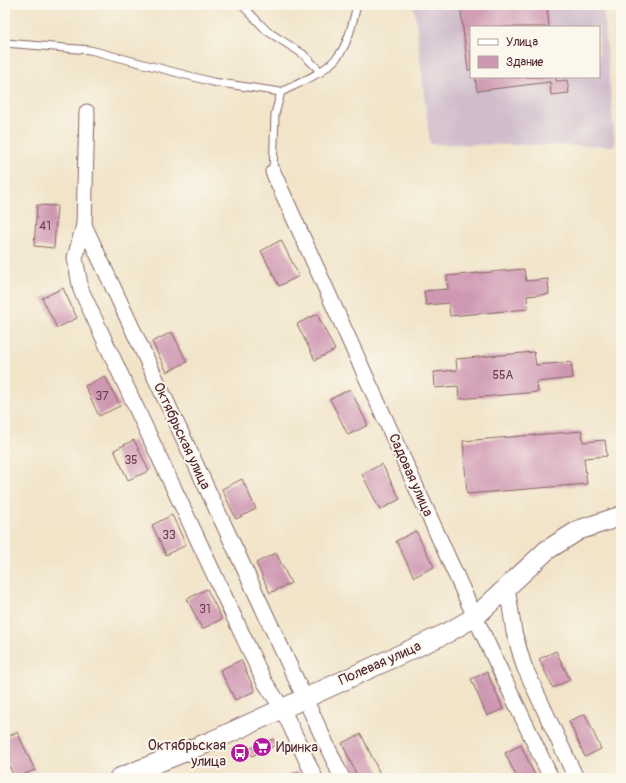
<svg xmlns="http://www.w3.org/2000/svg" width="626" height="783" viewBox="0 0 626 783" font-family="Pangolin,sans-serif">
	<style>
		.industrial { fill: #d0bdcc; fill-rule: evenodd }
		.building { fill: #cf98b2 }
		.lines { fill: none; stroke-linecap: round; stroke-linejoin: round }
		.service-casing { stroke: #846462; stroke-width: 9 }
		.minor-casing { stroke: #846462; stroke-width: 17 }
		.tertiary-casing { stroke: #846462; stroke-width: 21 }
		.service { stroke: #fff; stroke-width: 7 }
		.minor { stroke: #fff; stroke-width: 15 }
		.tertiary { stroke: #fff; stroke-width: 19 }
		.labels { text-anchor: middle; dominant-baseline: central; stroke-width: 4; stroke-linejoin: round; paint-order: stroke }
		.number-label { font-size: 12px; fill: #6b3d4d }
		.street-label { font-size: 14px; fill: #4a1f2b; stroke: #fbf7ec }
		.poi-label { font-size: 14px; fill: #4a1f2b; stroke: #fbf7ec; text-anchor: end }
	</style>
	<rect width="100%" height="100%" fill="#fbf7ec"/>
	<filter id="ink" filterUnits="userSpaceOnUse"><feTurbulence type="fractalNoise" baseFrequency=".025" numOctaves="2"/><feDisplacementMap in="SourceGraphic" scale="8" xChannelSelector="R" yChannelSelector="G"/><feConvolveMatrix kernelMatrix="1 2 1 2 8 2 1 2 1" color-interpolation-filters="sRGB"/></filter>
	<filter id="wash" filterUnits="userSpaceOnUse"><feTurbulence type="fractalNoise" baseFrequency=".012" numOctaves="4" result="noise"/><feDisplacementMap in="SourceGraphic" scale="16" xChannelSelector="R" yChannelSelector="G"/><feGaussianBlur stdDeviation="0.9" result="paint"/><feColorMatrix in="noise" values="0 0 0 0 0 0 0 0 0 0 0 0 0 0 0 0 0 1.4 0 .05"/><feComposite in="paint" operator="in"/></filter>
	<g filter="url(#wash)">
		<rect width="100%" height="100%" fill="#f1e4c9"/>
		<!-- industrial -->
		<path class="industrial" d="M414 5H603L615 146 430 144ZM471 27H599V77H471Z"/>
		<g id="blocks">
			<!-- building -->
			<g class="building">
				<path d="M460 5H547L549 27H471V70H468Z"/>
				<path d="M475 77H556V81L567 80 569 93 551 95 550 82 477 91Z"/>
				<path d="M37 205 57 206 54 248 34 246Z"/>
				<path d="M281 240 299 276 279 286 261 251Z"/>
				<path d="M524 269 526 281 548 279 549 294 527 296 528 309 450 316 449 303 426 305 424 291 448 289 447 276Z"/>
				<path d="M63 288 77 318 57 328 42 298Z"/>
				<path d="M317 314 335 350 315 360 297 324Z"/>
				<path d="M172 332 187 362 167 372 152 342Z"/>
				<path d="M534 352 536 365 571 362 573 378 537 382 538 392 459 399 458 386 435 388 434 372 457 370 456 359Z"/>
				<path d="M105 376 120 406 99 416 85 386Z"/>
				<path d="M350 389 368 425 348 435 330 399Z"/>
				<path d="M582 431 583 442 605 440 607 456 584 458 587 484 467 494 463 441Z"/>
				<path d="M134 440 149 471 128 480 114 450Z"/>
				<path d="M382 464 400 499 380 510 362 474Z"/>
				<path d="M242 479 256 509 236 519 222 489Z"/>
				<path d="M172 515 186 545 166 555 152 525Z"/>
				<path d="M416 531 434 567 414 577 396 541Z"/>
				<path d="M276 553 291 583 270 593 256 563Z"/>
				<path d="M207 589 222 619 202 629 187 599Z"/>
				<path d="M556 651 570 680 553 688 539 659Z"/>
				<path d="M241 660 255 691 235 700 220 670Z"/>
				<path d="M487 672 503 709 487 716 471 679Z"/>
				<path d="M585 714 601 749 585 757 569 721Z"/>
				<path d="M17 732 35 770 15 778 5 758V738Z"/>
				<path d="M361 734 382 778H358L342 743Z"/>
				<path d="M273 739 276 745 252 756 249 749Z"/>
				<path d="M521 745 536 778H517L505 753Z"/>
				<path d="M298 771 301 778H285Z"/>
			</g>
		</g>
	</g>
	<g filter="url(#ink)">
		<use href="#blocks" fill-opacity="0" stroke="#846462" stroke-width="1"/>
		<g class="lines">
			<defs>
				<g id="service">
					<path d="M242 5 267 31 303 54 321 72"/>
					<path d="M5 43 90 50 213 82 281 92"/>
					<path d="M273 172 275 114 281 92C301 82 325 73 339 55 349 41 353 21 357 5"/>
				</g>
				<g id="minor">
					<path d="M87 112 84 225 75 258 81 290 264 681 282 708 315 778"/>
					<path d="M273 172 475 617 551 778"/>
					<path d="M84 225 342 778"/>
					<path d="M507 587 514 632 524 666 576 778"/>
				</g>
				<path id="tertiary" d="M119 778 212 741 447 633 475 617 547 550 579 530 621 516"/>
			</defs>
			<!-- service casing -->
			<use href="#service" class="service-casing"/>
			<!-- minor casing -->
			<use href="#minor" class="minor-casing"/>
			<!-- tertiary casing -->
			<use href="#tertiary" class="tertiary-casing"/>
			<!-- service -->
			<use href="#service" class="service"/>
			<!-- minor -->
			<use href="#minor" class="minor"/>
			<!-- tertiary -->
			<use href="#tertiary" class="tertiary"/>
		</g>
	</g>
	<!-- icons -->
	<defs>
		<symbol id="supermarket-disc" viewBox="-11 -11 22 22"><circle r="9.5" fill="#b5179e" stroke="#fbf7ec"/><path d="M-6-5.5h2.5l.6 2H6L4.5 2H-2.5L-4.4-4H-6ZM-1.5 3.2a1.3 1.3 0 1 0 .1 0ZM3 3.2a1.3 1.3 0 1 0 .1 0Z" fill="#fff"/></symbol>
		<symbol id="bus-disc" viewBox="-11 -11 22 22"><circle r="9.5" fill="#b5179e" stroke="#fbf7ec"/><path d="M-5-6H5V4H4V6H2V4H-2V6H-4V4H-5ZM-3.5-4V0h7V-4ZM-3.5 1.2v1.5H-2V1.2ZM2 1.2v1.5H3.5V1.2Z" fill="#fff"/></symbol>
	</defs>
	<g fill-rule="evenodd">
		<use href="#supermarket-disc" x="251" y="736" width="22" height="22"/>
		<use href="#bus-disc" x="229" y="742" width="22" height="22"/>
	</g>
	<g class="labels">
		<!-- number labels -->
		<g class="number-label">
			<text x="45" y="226">41</text>
			<text x="503" y="375">55А</text>
			<text x="102" y="396">37</text>
			<text x="131" y="460">35</text>
			<text x="169" y="535">33</text>
			<text x="205" y="609">31</text>
		</g>
		<!-- street labels -->
		<g class="street-label">
			<text transform="translate(182 436) rotate(65)">Октябрьская улица</text>
			<text transform="translate(411 475) rotate(66)">Садовая улица</text>
			<text transform="translate(380 663) rotate(-24)">Полевая улица</text>
		</g>
		<!-- poi labels -->
		<g class="poi-label">
			<text x="226" y="745">Октябрьская<tspan x="226" dy="16">улица</tspan></text>
			<text x="276" y="747" text-anchor="start">Иринка</text>
		</g>
	</g>
	<!-- margin -->
	<rect width="626" height="783" fill="none" stroke="#fbf7ec" stroke-width="20"/>
	<!-- legend -->
	<rect x="470" y="26" width="130" height="52" fill="#fbf7ec" stroke="#b4a19f"/>
	<rect x="478" y="39" width="20" height="6" fill="#ffffff" stroke="#b4a19f"/>
	<text x="506" y="46" font-size="12" fill="#4a1f2b">Улица</text>
	<rect x="478" y="56" width="20" height="12" fill="#cf98b2" stroke="#b4a19f"/>
	<text x="506" y="66" font-size="12" fill="#4a1f2b">Здание</text>
</svg>
